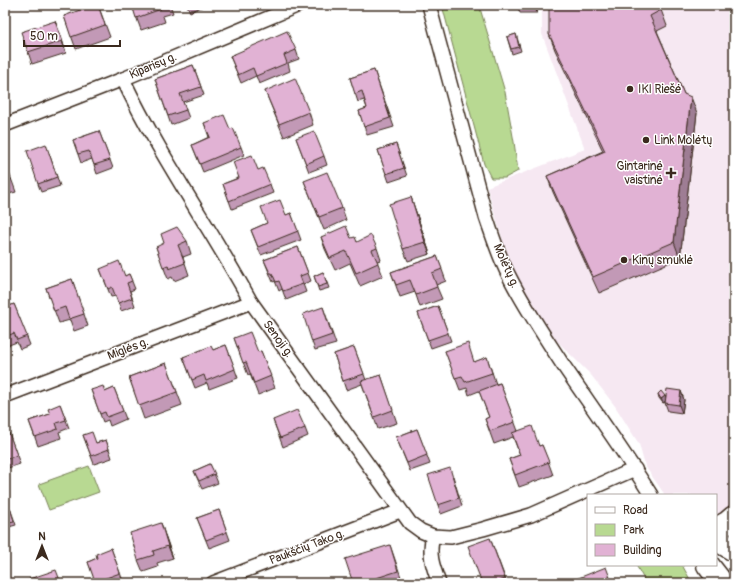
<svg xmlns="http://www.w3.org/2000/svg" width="739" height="588" viewBox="0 0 739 588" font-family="Pangolin,sans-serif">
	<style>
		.built { fill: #f6e8f2 }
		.green { fill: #b8d992; stroke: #7a8258 }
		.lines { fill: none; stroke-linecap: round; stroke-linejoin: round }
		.minor-casing { stroke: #3b2a1e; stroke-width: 16 }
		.trunk-casing { stroke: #3b2a1e; stroke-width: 25 }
		.minor { stroke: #fff; stroke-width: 13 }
		.trunk { stroke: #fff; stroke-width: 22 }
		.wall { fill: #c299b6; stroke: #3b2a1e }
		.shaded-wall { fill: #9e7d94; stroke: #3b2a1e }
		.building { fill: #e1b2d4; stroke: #3b2a1e }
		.poi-dot { fill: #3b2a1e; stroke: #fff; stroke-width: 1.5 }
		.labels { text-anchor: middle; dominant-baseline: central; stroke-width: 3; stroke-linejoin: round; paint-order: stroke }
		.street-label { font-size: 12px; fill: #3b2a1e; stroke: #fff }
		.poi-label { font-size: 12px; fill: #3b2a1e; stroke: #fff; text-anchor: start }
	</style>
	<rect width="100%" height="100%" fill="#fff"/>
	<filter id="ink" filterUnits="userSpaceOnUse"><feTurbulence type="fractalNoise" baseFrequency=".025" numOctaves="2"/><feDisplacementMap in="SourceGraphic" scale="8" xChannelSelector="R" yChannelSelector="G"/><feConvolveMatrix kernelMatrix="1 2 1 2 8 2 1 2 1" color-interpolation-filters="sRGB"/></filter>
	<g filter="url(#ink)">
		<!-- built -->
		<path class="built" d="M542 5H734V505L733 510 716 521V495H665L645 466 639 444 615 406 591 375 556 340 517 279 502 238 487 187 585 149 542 34Z"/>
		<!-- green -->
		<g class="green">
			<path d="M442 5H479L505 92 514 142 518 171 505 178H491L484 164Z"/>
			<path d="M89 466 99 492 49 510 39 484Z"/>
			<path d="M636 565H682L692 583H646Z"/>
		</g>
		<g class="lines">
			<defs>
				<g id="minor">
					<path d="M429 5 486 217C493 237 499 257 509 276 524 306 543 334 561 362 591 406 623 450 651 495"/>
					<path d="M123 79C160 157 210 227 251 302L410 523 421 531 433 536 451 537 483 529 531 515 635 469"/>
					<path d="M5 125 123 79 299 5"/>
					<path d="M5 396 251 302"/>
					<path d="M433 536C428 554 433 567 439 583"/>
					<path d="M213 583 400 511"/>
				</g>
				<g id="trunk">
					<path d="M716 529 727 523 734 517"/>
					<path d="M716 539 734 550"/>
					<path d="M708 565 722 583"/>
				</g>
			</defs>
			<!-- minor casing -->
			<use href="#minor" class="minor-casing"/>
			<!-- trunk casing -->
			<use href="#trunk" class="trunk-casing"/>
			<!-- minor -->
			<use href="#minor" class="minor"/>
			<!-- trunk -->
			<use href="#trunk" class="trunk"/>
		</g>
		<!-- wall -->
		<g class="wall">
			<path d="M98 5 110 37 76 49 64 16Z"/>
			<path d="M132 5H170L173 13 163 16 165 22 141 30Z"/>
			<path d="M187 5H206L190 12Z"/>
			<path d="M517 5H538L537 13H520Z"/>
			<path d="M661 10 667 26 657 31 684 94 697 113 680 258 599 293 553 192 547 176 603 151 555 50 549 34Z"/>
			<path d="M60 33 66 53 32 64 28 52Z"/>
			<path d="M516 34 521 51 512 54 507 37Z"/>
			<path d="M296 50 299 59 288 63 290 71 259 84 256 76 241 83 230 56Z"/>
			<path d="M193 65 204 95 183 102 189 118 171 125 155 79Z"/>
			<path d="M5 68 9 79 5 80Z"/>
			<path d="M374 70 394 127 367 135 359 111 367 108 364 100 358 102 350 78Z"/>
			<path d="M265 91 309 112 313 125 284 137Z"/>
			<path d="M204 123 241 147 244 155 203 172 192 145 209 137Z"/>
			<path d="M99 131 113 168 97 174 92 159 81 163 73 140Z"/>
			<path d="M296 138 324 156 327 165 309 172Z"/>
			<path d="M396 144 407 176 389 182 378 150Z"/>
			<path d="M49 153 60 186 41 192 38 184Z"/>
			<path d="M5 165 7 170H8L16 192 5 195Z"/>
			<path d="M258 170 270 184 273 193 232 209 223 184Z"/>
			<path d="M304 181 342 208 346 220 324 230Z"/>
			<path d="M415 209 430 254 408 261 403 249Z"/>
			<path d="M291 213 301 240 261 255 251 230 267 223Z"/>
			<path d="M321 237 351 238 357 242 377 248 381 260 377 261 383 276 360 286 350 263 335 270 325 249Z"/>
			<path d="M187 241 191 254 183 257 189 275 174 281 172 277 168 279 156 247Z"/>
			<path d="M298 247 311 281 303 284 306 292 286 300 282 289 279 291 275 281 273 282 264 260Z"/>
			<path d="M437 256 446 281 436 285 442 299 420 307 415 292 400 297 391 272Z"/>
			<path d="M100 269 125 276 129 274 135 289 130 291 135 306 121 311 116 296 111 297Z"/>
			<path d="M323 272 329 288 319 291 314 276Z"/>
			<path d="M72 279 88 326 74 331 70 320 59 323 46 288Z"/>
			<path d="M14 304 30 345 20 349 17 342 6 346 5 342V308Z"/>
			<path d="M438 306 451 341 431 348 418 313Z"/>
			<path d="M323 307 336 344 315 350 312 342Z"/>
			<path d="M234 338 258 352 261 351 275 388 258 395 250 374 248 375Z"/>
			<path d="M226 345 238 378 209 389 207 383 195 388 183 357 213 350Z"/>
			<path d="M354 347 366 380 381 375 397 423 378 429 362 384 346 390 334 354Z"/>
			<path d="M445 351 475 362 487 357 496 384 500 383 518 431 539 446 542 445 553 475 519 487 509 459 520 455 513 437 494 444 485 419 489 417 479 391 469 395 467 388 460 390Z"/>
			<path d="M166 363 182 405 144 419 129 377Z"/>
			<path d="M114 388 126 419 110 426 108 420 103 422 91 390 105 392Z"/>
			<path d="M681 391 684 400 682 413 668 411 665 403V402L663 403 659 398 658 394 666 397Z"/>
			<path d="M60 404 69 428 59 432 61 438 38 446 29 421 50 414Z"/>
			<path d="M273 420 305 428 308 436 283 447Z"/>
			<path d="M417 429 430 464 410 471 396 437Z"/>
			<path d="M9 433 20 464 5 469V435Z"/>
			<path d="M83 435 96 443 106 440 112 458 94 464Z"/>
			<path d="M210 464 218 483 202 489 194 471Z"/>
			<path d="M453 476 462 506 441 514 438 505Z"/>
			<path d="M10 508 16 525 5 528V510Z"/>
			<path d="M219 510 230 540 209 548 197 518Z"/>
			<path d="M165 535 173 558 157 563 158 567 143 572 138 560Z"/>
			<path d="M490 538 507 583H482Z"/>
			<path d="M390 545 403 583H353Z"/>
			<path d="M111 548 123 581 118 583H96L88 562 97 558Z"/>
		</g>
		<!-- shaded-wall -->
		<g class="shaded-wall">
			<path d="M534 5H538L537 13Z"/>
			<path d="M55 21 60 33 66 53 62 41Z"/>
			<path d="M691 97 697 113 680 258 674 242Z"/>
			<path d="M411 197 430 254 425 242Z"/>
			<path d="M681 391 684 400 682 413 679 405Z"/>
			<path d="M665 396 667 400 663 403 661 399Z"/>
			<path d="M161 523 165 535 173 558 168 546Z"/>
		</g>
		<!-- building -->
		<g class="building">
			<path d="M93 5H98L105 25 71 37 64 16Z"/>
			<path d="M132 5H159L161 9 136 18Z"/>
			<path d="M549 5H659L661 10 650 16 684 94 691 97 674 242 593 277 547 176 605 151 549 34Z"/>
			<path d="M55 21 62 41 28 52 21 32Z"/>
			<path d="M287 31 296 50 284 55 287 63 256 76 253 68 238 75 230 56Z"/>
			<path d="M516 34 519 47 511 49 507 37Z"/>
			<path d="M193 65 201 87 180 94 186 110 168 116 155 79Z"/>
			<path d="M374 70 390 118 364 127 359 111 367 108 362 91 355 94 350 78Z"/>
			<path d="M295 78 309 112 279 124 265 91Z"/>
			<path d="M224 115 230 129 233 128 241 147 200 164 192 145 210 137 204 123Z"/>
			<path d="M99 131 110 160 94 165 89 151 78 154 73 140Z"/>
			<path d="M314 131 324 156 306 164 296 138Z"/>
			<path d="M46 144 57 177 38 184 27 151Z"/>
			<path d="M396 144 404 168 386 174 378 150Z"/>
			<path d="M252 155 258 170 263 168 270 184 229 201 223 184 239 178 233 162Z"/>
			<path d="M5 166 6 170H8L11 180 5 182Z"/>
			<path d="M327 172 342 208 319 217 304 181Z"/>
			<path d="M411 197 425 242 403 249 389 204Z"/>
			<path d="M280 200 286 215 291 213 298 231 258 247 251 230 267 223 261 207Z"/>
			<path d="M346 226 351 238 355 237 357 242 371 235 377 248 372 250 378 263 356 273 346 251 330 258 321 237Z"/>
			<path d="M177 227 187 241 178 245 185 263 169 269 168 265 163 267 156 247 164 243 161 234Z"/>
			<path d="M298 247 308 273 300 276 303 284 283 291 279 281 276 282 272 273H270L264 260Z"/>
			<path d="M437 256 442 269 432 273 437 287 416 295 410 280 396 285 391 272Z"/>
			<path d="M119 261 125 276 129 274 132 281 127 283 132 298 118 303 112 287 108 289 100 269Z"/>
			<path d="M323 272 327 284 318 287 314 276Z"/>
			<path d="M72 279 84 314 69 319 65 307 54 311 46 288Z"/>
			<path d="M14 304 27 336 17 340 14 333 5 337V308Z"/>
			<path d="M438 306 448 333 428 340 418 313Z"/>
			<path d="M323 307 332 335 312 342 303 314Z"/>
			<path d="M250 332 258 352 261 351 271 376 254 383 246 362 243 363 234 338Z"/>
			<path d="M468 343 474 362 487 357 492 373 465 382 462 376 455 378 445 351Z"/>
			<path d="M226 345 235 369 206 381 204 375 192 380 183 357 211 346 213 350Z"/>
			<path d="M354 347 364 374 343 381 334 354Z"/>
			<path d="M166 363 177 392 139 406 129 377Z"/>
			<path d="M381 375 393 410 374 417 361 381Z"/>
			<path d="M500 383 515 422 490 431 485 419 489 417 479 391Z"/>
			<path d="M103 386 105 392 114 388 123 411 107 417 105 412 100 414 91 390Z"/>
			<path d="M667 389 681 391 679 405 665 403Z"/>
			<path d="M661 391 665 396 661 399 658 394Z"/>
			<path d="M60 404 66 420 56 423 58 429 35 437 29 421 50 414 48 409Z"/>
			<path d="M297 410 305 428 280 438 273 420Z"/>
			<path d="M532 426 539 446 542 445 549 462 515 475 509 459 520 455 512 433Z"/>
			<path d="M417 429 427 455 407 463 396 437Z"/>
			<path d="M92 432 96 443 106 440 109 449 91 456 83 435Z"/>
			<path d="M9 433 17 455 5 460V435Z"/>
			<path d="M210 464 215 474 199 481 194 471Z"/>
			<path d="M450 468 459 498 438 505 428 475Z"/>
			<path d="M10 508 14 521 5 523V510Z"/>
			<path d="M219 510 227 532 206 540 197 518Z"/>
			<path d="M161 523 168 546 153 551 154 555 138 560 130 533Z"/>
			<path d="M490 538 505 579 493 583H482L468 546Z"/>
			<path d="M390 545 398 571 361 583H353L345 559Z"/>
			<path d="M111 548 120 573 95 582 88 562 97 558 96 554Z"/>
			<path d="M606 567 612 583H578L576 579Z"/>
			<path d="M56 570 61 583H30L29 579Z"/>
		</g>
	</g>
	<!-- markers -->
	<g class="poi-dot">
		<circle cx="630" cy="89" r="4"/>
		<circle cx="646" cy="140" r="4"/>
		<path d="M669 167h4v4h4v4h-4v4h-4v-4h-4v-4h4z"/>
		<circle cx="624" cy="260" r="4"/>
	</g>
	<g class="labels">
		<!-- street labels -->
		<g class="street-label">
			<text transform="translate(153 66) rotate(-23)">Kiparisų g.</text>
			<text transform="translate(506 266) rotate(66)">Molėtų g.</text>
			<text transform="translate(278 339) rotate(54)">Senoji g.</text>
			<text transform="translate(128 349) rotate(-21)">Miglės g.</text>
			<text transform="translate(307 547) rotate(-21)">Paukščių Tako g.</text>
		</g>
		<!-- poi labels -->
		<g class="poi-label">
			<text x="638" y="89">IKI Riešė</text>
			<text x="654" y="140">Link Molėtų</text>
			<text x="663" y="166" text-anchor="end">Gintarinė<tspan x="663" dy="14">vaistinė</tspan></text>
			<text x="632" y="260">Kinų smuklė</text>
		</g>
	</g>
	<!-- margin -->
	<rect width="739" height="588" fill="none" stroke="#fff" stroke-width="20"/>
	<rect x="10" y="10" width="719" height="568" fill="none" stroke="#3b2a1e" stroke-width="1.5" filter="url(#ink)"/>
	<!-- legend -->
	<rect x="587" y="494" width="130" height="72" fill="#ffffff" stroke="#b1aaa5"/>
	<rect x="595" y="507" width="20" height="6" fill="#ffffff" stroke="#b1aaa5"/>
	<text x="623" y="514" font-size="12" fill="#3b2a1e">Road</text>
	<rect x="595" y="524" width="20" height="12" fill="#b8d992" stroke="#b1aaa5"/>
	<text x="623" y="534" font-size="12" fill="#3b2a1e">Park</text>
	<rect x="595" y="544" width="20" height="12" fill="#e1b2d4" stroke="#b1aaa5"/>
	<text x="623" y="554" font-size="12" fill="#3b2a1e">Building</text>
	<!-- north arrow -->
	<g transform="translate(42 546)" stroke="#ffffff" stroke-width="3" paint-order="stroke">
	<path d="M0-3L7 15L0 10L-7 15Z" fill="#3b2a1e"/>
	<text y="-6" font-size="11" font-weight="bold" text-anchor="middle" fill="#3b2a1e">N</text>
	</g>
	<!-- scale -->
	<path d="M24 40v6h96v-6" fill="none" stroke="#3b2a1e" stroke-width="2"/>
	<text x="30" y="40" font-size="12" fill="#3b2a1e" stroke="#ffffff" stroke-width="3" paint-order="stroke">50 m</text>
</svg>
